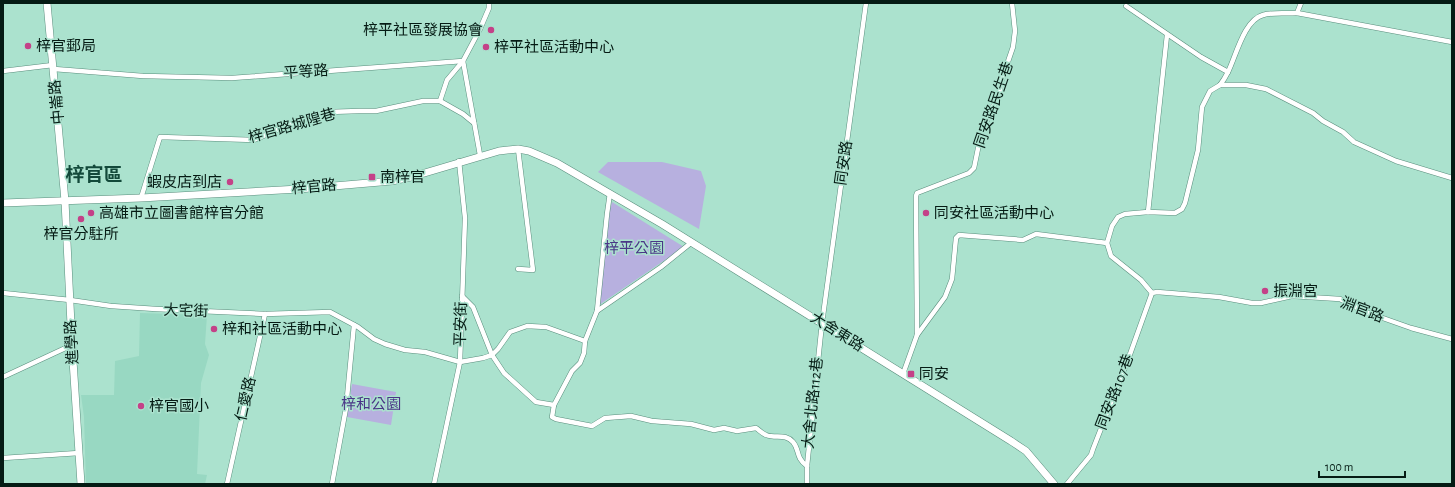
<svg xmlns="http://www.w3.org/2000/svg" width="1455" height="487" viewBox="0 0 1455 487" font-family="'Alegreya Sans','Noto Sans TC',sans-serif">
	<style>
		.built { fill: #98d8c2 }
		.park { fill: #b7b0df }
		.lines { fill: none; stroke-linecap: round; stroke-linejoin: round }
		.street-casing { stroke: #5a8e7d; stroke-width: 5.5 }
		.secondary-casing { stroke: #5a8e7d; stroke-width: 8 }
		.primary-casing { stroke: #5a8e7d; stroke-width: 8 }
		.street { stroke: #fff; stroke-width: 4.5 }
		.secondary { stroke: #fff; stroke-width: 7 }
		.primary { stroke: #fff; stroke-width: 7 }
		.poi-dot { fill: #c44188; stroke: #abe2ce; stroke-width: 1.5 }
		.labels { text-anchor: middle; dominant-baseline: central; stroke-width: 3; stroke-linejoin: round; paint-order: stroke }
		.poi-label { font-size: 15px; fill: #051b14; stroke: #abe2ce; text-anchor: start }
		.street-label { font-size: 15px; fill: #051b14; stroke: #abe2ce }
		.park-label { font-size: 15px; fill: #4a3687; stroke: #abe2ce }
		.district-label { font-size: 19px; font-weight: bold; fill: #12493a; stroke: #abe2ce }
	</style>
	<rect width="100%" height="100%" fill="#abe2ce"/>
	<!-- built -->
	<path class="built" d="M140 313 207 315 205 344 209 355 201 383 197 474 207 475 205 484H86L84 417 81 395H114L115 361 139 356Z"/>
	<!-- park -->
	<g class="park">
		<path d="M608 162H662L701 171 706 186 699 229 598 172Z"/>
		<path d="M612 202 684 247 599 305 610 210Z"/>
		<path d="M352 384 396 392 391 425 347 417Z"/>
	</g>
	<g class="lines">
		<defs>
			<g id="street">
				<path d="M1126 6 1201 57 1228 72"/>
				<path d="M1297 13 1452 42"/>
				<path d="M54 69 143 76 232 78 463 61 480 155"/>
				<path d="M3 71 53 65"/>
				<path d="M1220 85C1223 81 1226 76 1228 72 1236 56 1244 20 1263 15 1273 12 1286 14 1297 13L1301 3"/>
				<path d="M440 101 447 80 463 61 480 29 489 8V3"/>
				<path d="M610 193 607 214 597 311 585 341 584 353 580 363 572 371 554 405 552 417 556 419 592 426 605 418 631 416 652 421 691 424 714 430 724 428 737 431 756 428C759 430 763 434 766 435 776 439 785 433 793 442 800 450 795 457 807 466"/>
				<path d="M141 198 160 137 254 140 296 122 329 112 359 111H376L423 101H440L463 114 474 123"/>
				<path d="M1148 212 1167 35"/>
				<path d="M518 269 533 270 518 149"/>
				<path d="M3 293 70 300 111 306 156 309 265 314 330 312 358 327 374 339 385 344 405 350 425 352 460 362 483 358 492 355 498 349 510 332 527 326 546 327 585 341"/>
				<path d="M1152 293 1141 280 1111 256 1107 243 1112 226 1118 217 1125 214 1148 212 1175 213 1182 209 1185 203 1198 150 1202 107 1210 91 1220 85H1246L1266 89 1313 113 1323 121 1343 132 1354 142 1396 161 1452 178"/>
				<path d="M1152 293 1157 292 1219 297 1252 303H1261L1292 296 1340 299 1363 311 1411 328 1452 339"/>
				<path d="M462 296 473 307 492 355 504 373 536 402 554 405"/>
				<path d="M597 311 661 267 692 242"/>
				<path d="M917 335 945 297 952 279 956 238 959 235 1023 240 1036 234 1107 243"/>
				<path d="M903 374 917 335 916 196 917 193 969 173 974 168 981 134 1000 91 1001 82 1013 47 1015 31 1012 3"/>
				<path d="M3 377 72 345"/>
				<path d="M3 458 79 453"/>
				<path d="M227 484 265 314"/>
				<path d="M332 484 346 408 354 325"/>
				<path d="M434 484 460 362 465 218 459 161"/>
				<path d="M807 484V466L822 323 866 3"/>
				<path d="M1067 484 1091 455 1093 449 1129 357 1152 293"/>
			</g>
			<path id="secondary" d="M47 3 65 201 72 345 81 484"/>
			<path id="primary" d="M3 203 141 198 299 189 392 181 411 177 499 151 518 149 529 151 557 163 662 224 1011 441 1026 451 1054 484"/>
		</defs>
		<!-- street casing -->
		<use href="#street" class="street-casing"/>
		<!-- secondary casing -->
		<use href="#secondary" class="secondary-casing"/>
		<!-- primary casing -->
		<use href="#primary" class="primary-casing"/>
		<!-- street -->
		<use href="#street" class="street"/>
		<!-- secondary -->
		<use href="#secondary" class="secondary"/>
		<!-- primary -->
		<use href="#primary" class="primary"/>
	</g>
	<!-- markers -->
	<g class="poi-dot">
		<circle cx="491" cy="30" r="4"/>
		<circle cx="28" cy="46" r="4"/>
		<circle cx="486" cy="47" r="4"/>
		<rect x="368" y="173" width="8" height="8" rx="2"/>
		<circle cx="230" cy="182" r="4"/>
		<circle cx="91" cy="213" r="4"/>
		<circle cx="926" cy="213" r="4"/>
		<circle cx="81" cy="219" r="4"/>
		<circle cx="1265" cy="291" r="4"/>
		<circle cx="214" cy="329" r="4"/>
		<rect x="907" y="370" width="8" height="8" rx="2"/>
		<circle cx="141" cy="406" r="4"/>
	</g>
	<g class="labels">
		<!-- poi labels -->
		<g class="poi-label">
			<text x="483" y="30" text-anchor="end">梓平社區發展協會</text>
			<text x="36" y="46">梓官郵局</text>
			<text x="494" y="47">梓平社區活動中心</text>
			<text x="380" y="177">南梓官</text>
			<text x="222" y="182" text-anchor="end">蝦皮店到店</text>
			<text x="99" y="213">高雄市立圖書館梓官分館</text>
			<text x="934" y="213">同安社區活動中心</text>
			<text x="81" y="234" text-anchor="middle">梓官分駐所</text>
			<text x="1273" y="291">振淵宮</text>
			<text x="222" y="329">梓和社區活動中心</text>
			<text x="919" y="374">同安</text>
			<text x="149" y="406">梓官國小</text>
		</g>
		<!-- street labels -->
		<g class="street-label">
			<text transform="translate(306 72) rotate(-4)">平等路</text>
			<text transform="translate(57 102) rotate(-95)">中崙路</text>
			<text transform="translate(994 105) rotate(-71)">同安路民生巷</text>
			<text transform="translate(292 126) rotate(-16)">梓官路城隍巷</text>
			<text transform="translate(844 163) rotate(-82)">同安路</text>
			<text transform="translate(314 187) rotate(-5)">梓官路</text>
			<text transform="translate(1362 310) rotate(21)">淵官路</text>
			<text transform="translate(186 311) rotate(2)">大宅街</text>
			<text transform="translate(461 324) rotate(-88)">平安街</text>
			<text transform="translate(837 332) rotate(32)">大舍東路</text>
			<text transform="translate(72 342) rotate(-93)">進學路</text>
			<text transform="translate(1115 392) rotate(-69)">同安路107巷</text>
			<text transform="translate(246 399) rotate(-77)">仁愛路</text>
			<text transform="translate(813 403) rotate(-84)">大舍北路112巷</text>
		</g>
		<!-- park labels -->
		<g class="park-label">
			<text x="634" y="248">梓平公園</text>
			<text x="371" y="404">梓和公園</text>
		</g>
		<!-- district labels -->
		<g class="district-label">
			<text x="94" y="175">梓官區</text>
		</g>
	</g>
	<!-- border -->
	<rect width="1455" height="487" fill="none" stroke="#051b14" stroke-width="8"/>
	<!-- scale -->
	<path d="M1319 471v6h86v-6" fill="none" stroke="#051b14" stroke-width="2"/>
	<text x="1325" y="471" font-size="12" fill="#051b14" stroke="#abe2ce" stroke-width="3" paint-order="stroke">100 m</text>
</svg>
